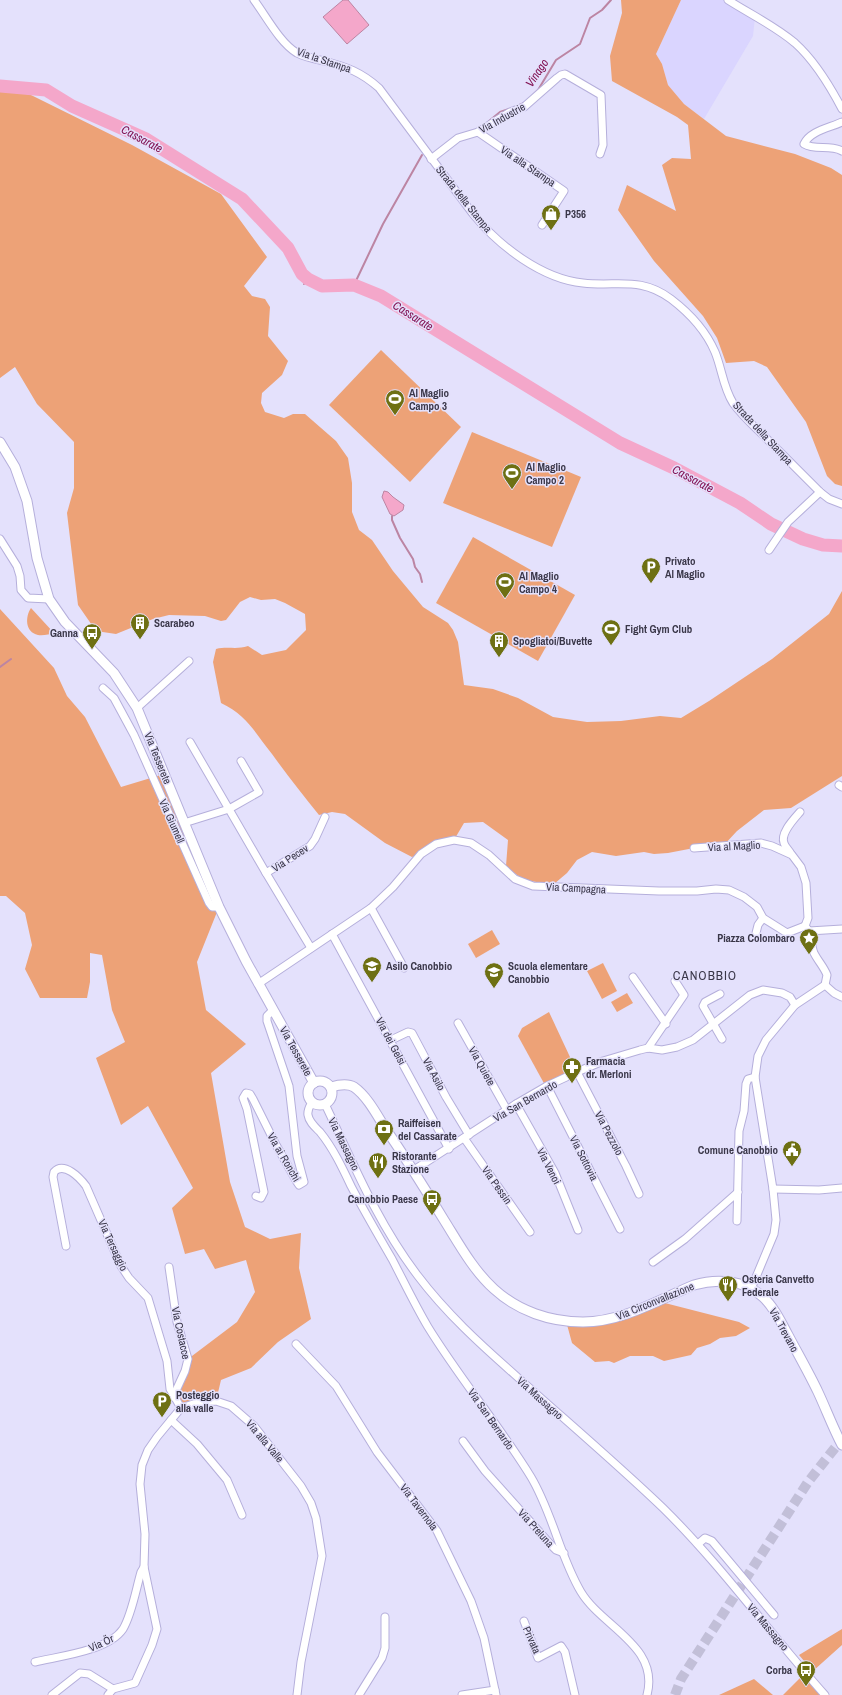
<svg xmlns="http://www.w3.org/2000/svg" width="842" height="1695" viewBox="0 0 842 1695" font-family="'Archivo Narrow',sans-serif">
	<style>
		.built { fill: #dad5ff }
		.green { fill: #eda277 }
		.water { fill: #f4a7ca; stroke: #bc85a3 }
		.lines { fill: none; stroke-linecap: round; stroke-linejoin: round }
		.stream { stroke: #bc85a3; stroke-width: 2 }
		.river { stroke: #f4a7ca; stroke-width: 13 }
		.highway-tunnel { stroke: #c2bfd8; stroke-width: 10; stroke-dasharray: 10 5; stroke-linecap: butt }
		.minor-casing { stroke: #b5afdb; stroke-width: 9 }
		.major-casing { stroke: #b5afdb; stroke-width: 11 }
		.minor { stroke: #fff; stroke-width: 7 }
		.major { stroke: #fff; stroke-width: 9 }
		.labels { text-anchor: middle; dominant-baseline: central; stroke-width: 3; stroke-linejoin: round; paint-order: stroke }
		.street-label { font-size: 11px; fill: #3a3749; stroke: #e4e1fc }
		.poi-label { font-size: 11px; font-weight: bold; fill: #3a3749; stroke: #e4e1fc; text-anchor: start }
		.water-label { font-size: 12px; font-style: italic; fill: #831455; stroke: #e4e1fc }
		.quarter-label { font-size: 13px; letter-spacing: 1px; fill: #3a3749; stroke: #e4e1fc }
	</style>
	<rect width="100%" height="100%" fill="#e4e1fc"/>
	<!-- built -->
	<path class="built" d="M681 0H728L755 17 753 36 704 119 684 104 668 85 662 64 656 54Z"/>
	<!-- green -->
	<g class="green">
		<path d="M621 0H681L656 54 662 64 668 85 684 104 726 136 795 154 831 168 842 175V486L835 484 827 476 806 422 767 367 754 361 726 363 717 338 703 316 654 261 618 210 627 185 676 211 662 165 672 158 691 159 688 125 677 117 612 81 610 56 622 13Z"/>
		<path d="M0 89 31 95 132 145 221 194 267 257 244 286 252 296 265 299 270 307 268 336 288 361 282 375 262 393 261 403 265 412 284 418 293 414H305L336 441 348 458 352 483V512L359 530 372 540 393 571 423 607 448 623 453 630 458 642 464 685 493 689 518 698 553 717 587 722 621 721 660 716 681 718 709 701 772 659 829 614 842 591V776L791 808 764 810 737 831 724 845 694 848 668 853 654 854 644 852 616 856 592 852 577 860 567 873 554 884C530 881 524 883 506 866L508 840 483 822 464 823 454 840 412 857 385 843 345 814 332 812 319 815C303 795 287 775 272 754 254 732 248 716 221 703L213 662 216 649C228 646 236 650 248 646L262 655 286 650 306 630 305 614 285 603 275 599 261 600 250 597 240 602 226 620 221 621 205 616 169 615 153 619 116 634 96 631 78 605 67 513 74 488V442L37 404 15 367 0 378Z"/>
		<path d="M381 350 461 427 410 482 329 405Z"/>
		<path d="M472 432 581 477 552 547 443 503Z"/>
		<path d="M473 537 575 595 538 661 436 603Z"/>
		<path d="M31 608 54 633C50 634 43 636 38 635 25 632 25 617 31 608Z"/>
		<path d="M0 609 54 668 67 696 85 717 121 787 164 774 219 907 197 962 206 1010 246 1044 211 1073 230 1182 245 1227 270 1239 301 1233 299 1268 311 1319 278 1342 251 1368 221 1380 216 1401 181 1408 173 1397 188 1359 237 1322 255 1292 246 1260 215 1269 204 1249 185 1254 172 1208 193 1188 148 1106 121 1125 96 1058 125 1042 112 1010 102 955 90 953V982L87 998H40L25 969 32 945 25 913 6 896H0Z"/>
		<path d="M492 930 500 944 476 958 468 944Z"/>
		<path d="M603 963 617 991 602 999 587 971Z"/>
		<path d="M627 993 633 1003 617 1012 611 1002Z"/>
		<path d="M549 1012 577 1072 546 1087 518 1036 522 1028Z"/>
		<path d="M657 1301 739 1322 750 1328 736 1336 720 1338 710 1344 697 1348 691 1355 664 1361 653 1356H630L614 1363 609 1361 595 1362 572 1343 566 1321 582 1322Z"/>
		<path d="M842 1629V1645L813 1671 811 1679 822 1692 829 1695H783L810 1668 799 1655Z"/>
		<path d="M754 1679 773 1695H719Z"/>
	</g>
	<!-- water -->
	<g class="water">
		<path d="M343 0H348L369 25 347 44 323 17Z"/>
		<path d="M384 491 388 492 393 497 404 505 403 510 394 516 390 514 382 497Z"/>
	</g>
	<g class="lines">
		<!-- stream -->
		<g class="stream">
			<path d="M533 95 538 90 556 60 580 44 590 18 602 10 611 0"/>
			<path d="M515 107 524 103"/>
			<path d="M489 121 500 112 509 109"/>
			<path d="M304 284 308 279"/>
			<path d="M354 285 383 224 422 155"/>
			<path d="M392 516V520L400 538 413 559 415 567 420 574 422 582"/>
			<path d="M0 667 11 659"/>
		</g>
		<!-- river -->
		<path class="river" d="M0 86 46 90 72 106 146 139 242 199 288 248 302 274 308 279 322 286 354 285 381 296 620 443 674 468 740 503 771 524 803 539 823 545 842 546"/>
		<!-- highway-tunnel -->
		<path class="highway-tunnel" d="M675 1695 681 1679 808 1482 842 1439"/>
		<defs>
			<g id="minor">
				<path d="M254 0C266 16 280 43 297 53 305 57 315 59 324 61 347 67 361 72 379 88L473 214C499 246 542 279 583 283 617 287 640 276 671 299 688 312 706 331 715 352 722 369 723 387 733 403 742 416 755 427 766 438 784 456 802 474 820 492L829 499 842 504"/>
				<path d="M728 0C750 14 775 26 795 43 815 61 830 86 842 109"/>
				<path d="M842 122C829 128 810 131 804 144 815 151 830 144 842 151"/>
				<path d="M478 132 564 191 542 225"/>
				<path d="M431 159 458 138 478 132 510 112 524 107 557 78 561 75 565 74 601 95 603 145 600 154"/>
				<path d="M0 539 17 566 20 576 21 590 28 598 49 599"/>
				<path d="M769 550 788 522 820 492"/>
				<path d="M103 688 114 698 134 735 209 903 212 907H219"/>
				<path d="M137 708 189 661"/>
				<path d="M190 742 266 873 310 846 315 839 325 817"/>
				<path d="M839 785 842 787"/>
				<path d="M184 823 229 809 259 792 241 761"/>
				<path d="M694 848 761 843 772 846 792 855 801 867 806 883 808 918 805 926"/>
				<path d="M791 854C789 850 785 847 784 843 780 833 794 819 800 812"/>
				<path d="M266 873 311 948"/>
				<path d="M371 908 404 968"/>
				<path d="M805 926C813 934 810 944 814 953 818 961 824 967 827 975L825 985"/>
				<path d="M809 931 842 929"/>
				<path d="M332 934 449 1149"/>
				<path d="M755 937 758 925 763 918"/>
				<path d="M633 977 666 1024"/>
				<path d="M258 984 371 908 393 887 421 854 436 844 454 840 471 843 489 855 515 879 533 886 659 891H697L716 889 729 890 744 897 757 907 763 918 787 933 805 926"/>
				<path d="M825 985 834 993 842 997"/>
				<path d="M720 994 705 1002 703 1006 722 1039"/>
				<path d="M458 1023 507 1110"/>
				<path d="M391 1040 408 1032 412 1033 446 1097 469 1135"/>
				<path d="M648 1048 684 995 675 981"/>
				<path d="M577 1072 626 1166 639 1194"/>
				<path d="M547 1086 620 1229"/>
				<path d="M312 1102C310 1106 307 1110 308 1115 309 1122 315 1127 320 1132 333 1148 342 1167 351 1186 364 1211 378 1235 392 1259 404 1282 415 1305 428 1327 460 1379 499 1425 531 1477 553 1514 560 1557 581 1592 602 1627 660 1646 647 1695"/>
				<path d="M325 1104C353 1163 378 1224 418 1276 446 1313 480 1344 514 1374 564 1419 615 1462 663 1508 722 1566 770 1634 825 1695"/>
				<path d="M516 1104 555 1173 578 1230"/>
				<path d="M464 1138 530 1232"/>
				<path d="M414 1170 516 1104 547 1086 577 1072 603 1061 640 1050 648 1048 662 1050 677 1047 693 1040 750 995 763 990 782 993 790 997 795 1005"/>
				<path d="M773 1189 819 1190 842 1188"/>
				<path d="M256 1196 261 1198 264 1192 247 1109 243 1098 246 1093 250 1094 253 1099 275 1143 297 1182 299 1185 304 1182 297 1156 289 1086 267 1021V1016L273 1010"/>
				<path d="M737 1221 739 1131 744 1111 746 1084 748 1079 755 1077"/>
				<path d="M66 1246 53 1177 54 1172C64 1161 80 1178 86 1186L121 1266 129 1278 148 1298 167 1361 170 1389 181 1408"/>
				<path d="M653 1262 685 1239 738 1192"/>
				<path d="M169 1267 177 1322 188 1359 185 1371 173 1397"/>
				<path d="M751 1289 774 1234 776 1220 773 1189 755 1077 758 1056 766 1040 795 1005 825 985"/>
				<path d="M296 1344 336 1386 377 1452 437 1531 471 1601 484 1638 496 1695"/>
				<path d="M171 1420 197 1444 227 1480 242 1515"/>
				<path d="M463 1441 485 1471 552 1546 556 1550 564 1553"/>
				<path d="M698 1544 705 1538 712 1541 774 1615"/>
				<path d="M524 1621 538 1658 561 1646 565 1652 575 1695"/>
				<path d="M35 1662C60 1656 108 1651 123 1629 132 1614 136 1589 141 1572L144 1567"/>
				<path d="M52 1695 80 1673 89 1674 113 1689"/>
				<path d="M108 1695 113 1689 135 1683 152 1645 157 1629 144 1567 145 1534 140 1484 142 1465 148 1450 157 1437 181 1408 199 1402 216 1401 231 1406 254 1426 301 1486 311 1503 316 1518 322 1556 301 1662 297 1695"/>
				<path d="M359 1695 382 1658 385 1648V1617"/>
				<path d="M462 1695 495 1690"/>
			</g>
			<g id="major">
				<path d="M0 442 15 467 27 501 37 558 49 599 65 622 114 673 137 708 219 907 246 961 314 1083"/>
				<circle cx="320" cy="1093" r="12"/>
				<path d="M331 1087C338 1085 347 1083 354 1087 367 1096 377 1115 385 1128 406 1158 425 1189 444 1220 459 1244 473 1270 494 1289 518 1311 550 1322 583 1322 622 1322 658 1300 694 1285 717 1278 745 1280 763 1297 774 1307 781 1322 788 1335 798 1354 809 1373 818 1392 826 1409 833 1428 842 1445"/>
			</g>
		</defs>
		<!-- minor casing -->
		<use href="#minor" class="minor-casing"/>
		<!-- major casing -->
		<use href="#major" class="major-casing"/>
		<!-- minor -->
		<use href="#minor" class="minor"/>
		<!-- major -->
		<use href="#major" class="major"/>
	</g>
	<!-- icons -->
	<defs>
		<symbol id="shop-pin" viewBox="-11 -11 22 30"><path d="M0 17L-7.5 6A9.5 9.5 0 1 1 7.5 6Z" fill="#6e7013" stroke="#e4e1fc"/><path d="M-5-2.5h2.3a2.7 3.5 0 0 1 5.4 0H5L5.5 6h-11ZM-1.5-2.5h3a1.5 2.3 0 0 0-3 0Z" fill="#fff"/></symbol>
		<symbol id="stadium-pin" viewBox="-11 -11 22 30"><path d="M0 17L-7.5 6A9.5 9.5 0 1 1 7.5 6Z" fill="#6e7013" stroke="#e4e1fc"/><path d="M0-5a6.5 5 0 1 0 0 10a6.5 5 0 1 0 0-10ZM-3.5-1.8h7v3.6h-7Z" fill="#fff"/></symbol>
		<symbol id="parking-pin" viewBox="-11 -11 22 30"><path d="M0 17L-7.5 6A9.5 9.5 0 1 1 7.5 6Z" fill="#6e7013" stroke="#e4e1fc"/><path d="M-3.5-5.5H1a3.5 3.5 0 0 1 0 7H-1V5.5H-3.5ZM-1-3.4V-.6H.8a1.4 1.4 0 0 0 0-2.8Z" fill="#fff"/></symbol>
		<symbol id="building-pin" viewBox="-11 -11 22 30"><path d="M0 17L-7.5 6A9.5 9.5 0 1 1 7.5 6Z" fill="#6e7013" stroke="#e4e1fc"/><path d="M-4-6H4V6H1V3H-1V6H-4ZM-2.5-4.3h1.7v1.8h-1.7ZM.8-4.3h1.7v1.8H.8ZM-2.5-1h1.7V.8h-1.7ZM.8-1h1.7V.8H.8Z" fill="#fff"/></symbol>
		<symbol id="bus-pin" viewBox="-11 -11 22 30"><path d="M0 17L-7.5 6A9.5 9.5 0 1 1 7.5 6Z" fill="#6e7013" stroke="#e4e1fc"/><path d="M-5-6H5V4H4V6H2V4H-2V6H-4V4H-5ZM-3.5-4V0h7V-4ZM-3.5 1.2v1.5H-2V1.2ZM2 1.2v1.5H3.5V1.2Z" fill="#fff"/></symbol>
		<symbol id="sight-pin" viewBox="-11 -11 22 30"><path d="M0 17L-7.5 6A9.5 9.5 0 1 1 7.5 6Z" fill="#6e7013" stroke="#e4e1fc"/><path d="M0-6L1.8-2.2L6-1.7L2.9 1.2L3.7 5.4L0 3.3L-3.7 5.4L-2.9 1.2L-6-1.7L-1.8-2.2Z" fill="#fff"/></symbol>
		<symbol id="school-pin" viewBox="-11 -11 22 30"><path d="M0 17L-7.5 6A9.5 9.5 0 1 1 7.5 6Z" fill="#6e7013" stroke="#e4e1fc"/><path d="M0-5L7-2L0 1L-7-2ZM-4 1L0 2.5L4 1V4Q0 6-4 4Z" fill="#fff"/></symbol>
		<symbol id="pharmacy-pin" viewBox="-11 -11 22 30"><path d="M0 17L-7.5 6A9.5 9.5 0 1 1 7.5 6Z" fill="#6e7013" stroke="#e4e1fc"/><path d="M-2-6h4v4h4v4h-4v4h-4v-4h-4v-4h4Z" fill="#fff"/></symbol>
		<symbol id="bank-pin" viewBox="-11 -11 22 30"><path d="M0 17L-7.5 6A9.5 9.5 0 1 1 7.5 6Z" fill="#6e7013" stroke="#e4e1fc"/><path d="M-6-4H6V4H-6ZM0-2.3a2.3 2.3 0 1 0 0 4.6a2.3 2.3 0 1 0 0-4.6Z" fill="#fff"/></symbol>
		<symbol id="civic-pin" viewBox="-11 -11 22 30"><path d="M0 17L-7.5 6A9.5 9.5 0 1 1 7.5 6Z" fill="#6e7013" stroke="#e4e1fc"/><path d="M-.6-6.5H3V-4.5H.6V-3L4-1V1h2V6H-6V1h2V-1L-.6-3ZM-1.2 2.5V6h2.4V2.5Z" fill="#fff"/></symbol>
		<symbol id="restaurant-pin" viewBox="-11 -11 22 30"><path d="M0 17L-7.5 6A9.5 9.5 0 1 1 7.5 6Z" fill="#6e7013" stroke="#e4e1fc"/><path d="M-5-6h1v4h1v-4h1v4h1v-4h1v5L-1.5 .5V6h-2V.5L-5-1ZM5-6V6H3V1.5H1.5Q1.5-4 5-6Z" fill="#fff"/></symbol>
	</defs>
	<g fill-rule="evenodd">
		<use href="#shop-pin" x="540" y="203" width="22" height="30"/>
		<use href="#stadium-pin" x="384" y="388" width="22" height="30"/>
		<use href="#stadium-pin" x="501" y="462" width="22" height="30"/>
		<use href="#parking-pin" x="640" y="556" width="22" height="30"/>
		<use href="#stadium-pin" x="494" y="571" width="22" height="30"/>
		<use href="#building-pin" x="129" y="612" width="22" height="30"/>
		<use href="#stadium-pin" x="600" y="618" width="22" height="30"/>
		<use href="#bus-pin" x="81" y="622" width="22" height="30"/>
		<use href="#building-pin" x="488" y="630" width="22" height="30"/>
		<use href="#sight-pin" x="798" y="927" width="22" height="30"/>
		<use href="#school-pin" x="361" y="955" width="22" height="30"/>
		<use href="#school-pin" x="483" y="961" width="22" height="30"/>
		<use href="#pharmacy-pin" x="561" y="1056" width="22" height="30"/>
		<use href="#bank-pin" x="373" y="1118" width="22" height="30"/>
		<use href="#civic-pin" x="781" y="1139" width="22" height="30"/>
		<use href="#restaurant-pin" x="367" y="1151" width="22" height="30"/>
		<use href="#bus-pin" x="421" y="1188" width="22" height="30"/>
		<use href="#restaurant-pin" x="717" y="1274" width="22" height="30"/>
		<use href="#parking-pin" x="151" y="1390" width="22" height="30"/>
		<use href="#bus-pin" x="795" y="1659" width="22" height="30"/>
	</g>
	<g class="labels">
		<!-- street labels -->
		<g class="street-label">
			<text transform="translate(324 60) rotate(19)">Via la Stampa</text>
			<text transform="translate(502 118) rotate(-29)">Via Industrie</text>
			<text transform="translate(528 166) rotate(34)">Via alla Stampa</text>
			<text transform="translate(464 199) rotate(51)">Strada della Stampa</text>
			<text transform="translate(763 433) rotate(47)">Strada della Stampa</text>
			<text transform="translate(158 758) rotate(68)">Via Tesserete</text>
			<text transform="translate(172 821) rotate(66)">Via Giumell</text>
			<text transform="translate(734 846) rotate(-3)">Via al Maglio</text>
			<text transform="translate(290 858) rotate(-33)">Via Pecev</text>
			<text transform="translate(576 888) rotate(3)">Via Campagna</text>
			<text transform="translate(391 1041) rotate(62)">Via dei Gelsi</text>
			<text transform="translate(296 1051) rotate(61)">Via Tesserete</text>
			<text transform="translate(482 1066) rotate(61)">Via Quiete</text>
			<text transform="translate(434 1074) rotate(62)">Via Asilo</text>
			<text transform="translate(525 1101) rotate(-30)">Via San Bernardo</text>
			<text transform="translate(609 1133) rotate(62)">Via Pezzolo</text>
			<text transform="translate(344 1144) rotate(64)">Via Massagno</text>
			<text transform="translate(284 1157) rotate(60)">Via ai Ronchi</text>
			<text transform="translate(584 1158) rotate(63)">Via Sottovia</text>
			<text transform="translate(549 1166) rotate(63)">Via Venoi</text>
			<text transform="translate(497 1185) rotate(55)">Via Pessin</text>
			<text transform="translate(113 1245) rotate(65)">Via Tersaggio</text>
			<text transform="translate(655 1301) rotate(-22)">Via Circonvallazione</text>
			<text transform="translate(784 1330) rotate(61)">Via Trevano</text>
			<text transform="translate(181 1333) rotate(78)">Via Costacce</text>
			<text transform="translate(540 1398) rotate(42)">Via Massagno</text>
			<text transform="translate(491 1419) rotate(55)">Via San Bernardo</text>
			<text transform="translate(265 1441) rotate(50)">Via alla Valle</text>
			<text transform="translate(419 1507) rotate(53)">Via Tavernola</text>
			<text transform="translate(536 1528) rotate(48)">Via Preluna</text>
			<text transform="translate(768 1627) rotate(50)">Via Massagno</text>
			<text transform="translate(532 1640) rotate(66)">Privata</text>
			<text transform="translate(101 1643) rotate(-24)">Via Ör</text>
		</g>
		<!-- poi labels -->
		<g class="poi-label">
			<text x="565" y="214">P356</text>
			<text x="409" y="393">Al Maglio<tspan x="409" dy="13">Campo 3</tspan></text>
			<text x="526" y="467">Al Maglio<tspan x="526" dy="13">Campo 2</tspan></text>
			<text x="665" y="561">Privato<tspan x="665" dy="13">Al Maglio</tspan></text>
			<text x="519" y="576">Al Maglio<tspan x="519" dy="13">Campo 4</tspan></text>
			<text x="154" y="623">Scarabeo</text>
			<text x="625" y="629">Fight Gym Club</text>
			<text x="78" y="633" text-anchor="end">Ganna</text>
			<text x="513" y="641">Spogliatoi/Buvette</text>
			<text x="795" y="938" text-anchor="end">Piazza Colombaro</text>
			<text x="386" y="966">Asilo Canobbio</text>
			<text x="508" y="966">Scuola elementare<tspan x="508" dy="13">Canobbio</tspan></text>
			<text x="586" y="1061">Farmacia<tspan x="586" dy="13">dr. Merloni</tspan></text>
			<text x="398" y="1123">Raiffeisen<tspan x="398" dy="13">del Cassarate</tspan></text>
			<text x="778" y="1150" text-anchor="end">Comune Canobbio</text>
			<text x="392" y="1156">Ristorante<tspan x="392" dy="13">Stazione</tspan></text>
			<text x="418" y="1199" text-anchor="end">Canobbio Paese</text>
			<text x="742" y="1279">Osteria Canvetto<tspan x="742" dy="13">Federale</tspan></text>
			<text x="176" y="1395">Posteggio<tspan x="176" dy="13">alla valle</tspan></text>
			<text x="792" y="1670" text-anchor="end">Corba</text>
		</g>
		<!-- water labels -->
		<g class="water-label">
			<text transform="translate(537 73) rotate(-56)">Vinago</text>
			<text transform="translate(142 139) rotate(28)">Cassarate</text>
			<text transform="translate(413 316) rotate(32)">Cassarate</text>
			<text transform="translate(693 479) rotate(28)">Cassarate</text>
		</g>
		<!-- quarter labels -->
		<g class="quarter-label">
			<text x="705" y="975">CANOBBIO</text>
		</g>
	</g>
</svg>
